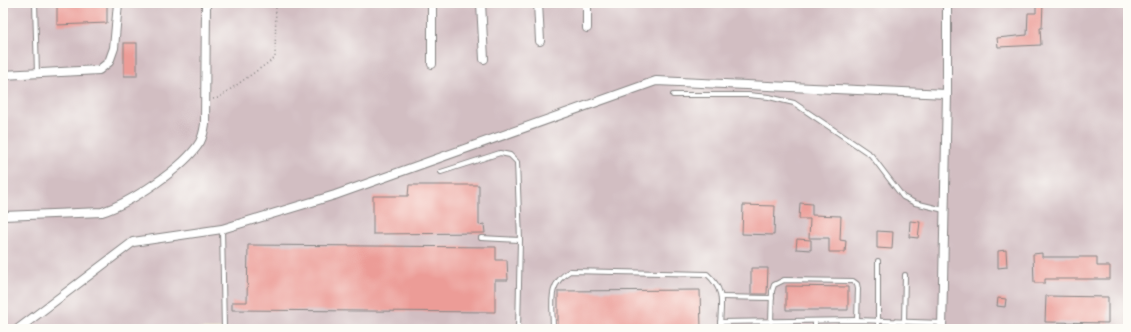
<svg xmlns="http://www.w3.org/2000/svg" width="1131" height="332" viewBox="0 0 1131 332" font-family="'Balsamiq Sans',sans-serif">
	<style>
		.industrial { fill: #d2bec2 }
		.building { fill: #ec9c97 }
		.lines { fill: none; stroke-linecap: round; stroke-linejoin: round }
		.lane-casing { stroke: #888584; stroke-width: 6 }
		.street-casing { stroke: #888584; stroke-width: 10 }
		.path { stroke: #888584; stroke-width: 1.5; stroke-dasharray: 1 3; stroke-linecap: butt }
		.lane { stroke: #fff; stroke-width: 4 }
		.street { stroke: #fff; stroke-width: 8 }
	</style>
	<rect width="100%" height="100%" fill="#fdfcf7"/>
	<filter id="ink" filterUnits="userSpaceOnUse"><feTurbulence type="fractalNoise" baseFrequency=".025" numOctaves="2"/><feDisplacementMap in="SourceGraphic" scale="8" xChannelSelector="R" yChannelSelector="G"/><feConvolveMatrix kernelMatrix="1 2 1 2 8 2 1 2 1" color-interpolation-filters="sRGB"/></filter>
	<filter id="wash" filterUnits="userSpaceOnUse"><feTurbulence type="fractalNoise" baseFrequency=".012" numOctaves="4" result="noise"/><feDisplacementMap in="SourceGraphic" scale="16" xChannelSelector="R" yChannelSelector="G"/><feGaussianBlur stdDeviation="0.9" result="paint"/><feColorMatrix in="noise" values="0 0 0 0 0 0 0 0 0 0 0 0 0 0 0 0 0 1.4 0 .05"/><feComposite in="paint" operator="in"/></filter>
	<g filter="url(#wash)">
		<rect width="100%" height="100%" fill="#eee8cc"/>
		<!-- industrial -->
		<rect class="industrial" x="3" y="3" width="1125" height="326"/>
		<g id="blocks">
			<!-- building -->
			<g class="building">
				<path d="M57 3H107V23L57 25Z"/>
				<path d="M1036 3H1043L1042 28H1040L1041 45 998 47 997 38 1027 35 1028 13H1036Z"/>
				<rect x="124" y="43" width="13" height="33"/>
				<path d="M409 185H479V225L484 224 485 233 373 234V196H408Z"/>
				<path d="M800 203 812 204V215L841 216 840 240 846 241 845 252H829V238H809L810 219H799Z"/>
				<path d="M743 205 775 206 774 235 742 234Z"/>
				<path d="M910 221 920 222 918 238 909 237Z"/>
				<path d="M877 231 893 232 892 249 877 248Z"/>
				<path d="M797 239 811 240V250L796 249Z"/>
				<path d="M248 245 496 247V260H507L508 280H495V312L232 310V302H247Z"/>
				<path d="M1006 250 1007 267 998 268V251Z"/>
				<path d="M1042 253V257H1097V266H1110V279H1045V283H1034L1033 254Z"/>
				<path d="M751 268H768L767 294H751Z"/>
				<path d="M786 286 848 287V310H786Z"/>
				<path d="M700 290 701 329H558V291Z"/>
				<path d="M1046 296 1108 297V323L1045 322Z"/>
				<path d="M998 298 1006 299 1005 307 997 306Z"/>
			</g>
		</g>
	</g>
	<g filter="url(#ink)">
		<use href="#blocks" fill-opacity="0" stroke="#888584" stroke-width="1"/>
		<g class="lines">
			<defs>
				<g id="lane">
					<path d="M35 3 37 74"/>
					<path d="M673 95H748L769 97 794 103 871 155 903 197 915 203 944 210"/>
					<path d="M441 172 500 153 510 155 517 162 520 240 518 329"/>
					<path d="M222 229 224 329"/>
					<path d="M481 238 520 240"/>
					<path d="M722 297 772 298"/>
					<path d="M815 321V329"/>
					<path d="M720 322 857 320 942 323"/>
					<path d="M771 322 772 291 774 285 784 280 853 281 857 284 858 289 857 320"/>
					<path d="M904 322 905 275"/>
					<path d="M553 329C553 304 546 285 570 271L707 274C727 292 720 305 720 329"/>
					<path d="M878 329V261"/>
				</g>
				<g id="street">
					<path d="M432 3V64"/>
					<path d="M481 3 484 59"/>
					<path d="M538 3 540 41"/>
					<path d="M587 28V3"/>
					<path d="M3 75 99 70 109 62 114 48 118 3"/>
					<path d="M3 216 102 212C130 203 184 168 200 142 203 136 204 131 205 124L206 3"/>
					<path d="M18 329 133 242 222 229 335 195 656 81 947 94"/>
					<path d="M942 329 947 94V3"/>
				</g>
			</defs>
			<!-- lane casing -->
			<use href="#lane" class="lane-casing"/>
			<!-- street casing -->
			<use href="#street" class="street-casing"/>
			<!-- path -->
			<path class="path" d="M213 99 218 98 275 58 276 3"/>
			<!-- lane -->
			<use href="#lane" class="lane"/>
			<!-- street -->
			<use href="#street" class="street"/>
		</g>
	</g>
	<!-- margin -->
	<rect width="1131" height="332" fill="none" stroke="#fdfcf7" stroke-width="16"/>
</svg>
